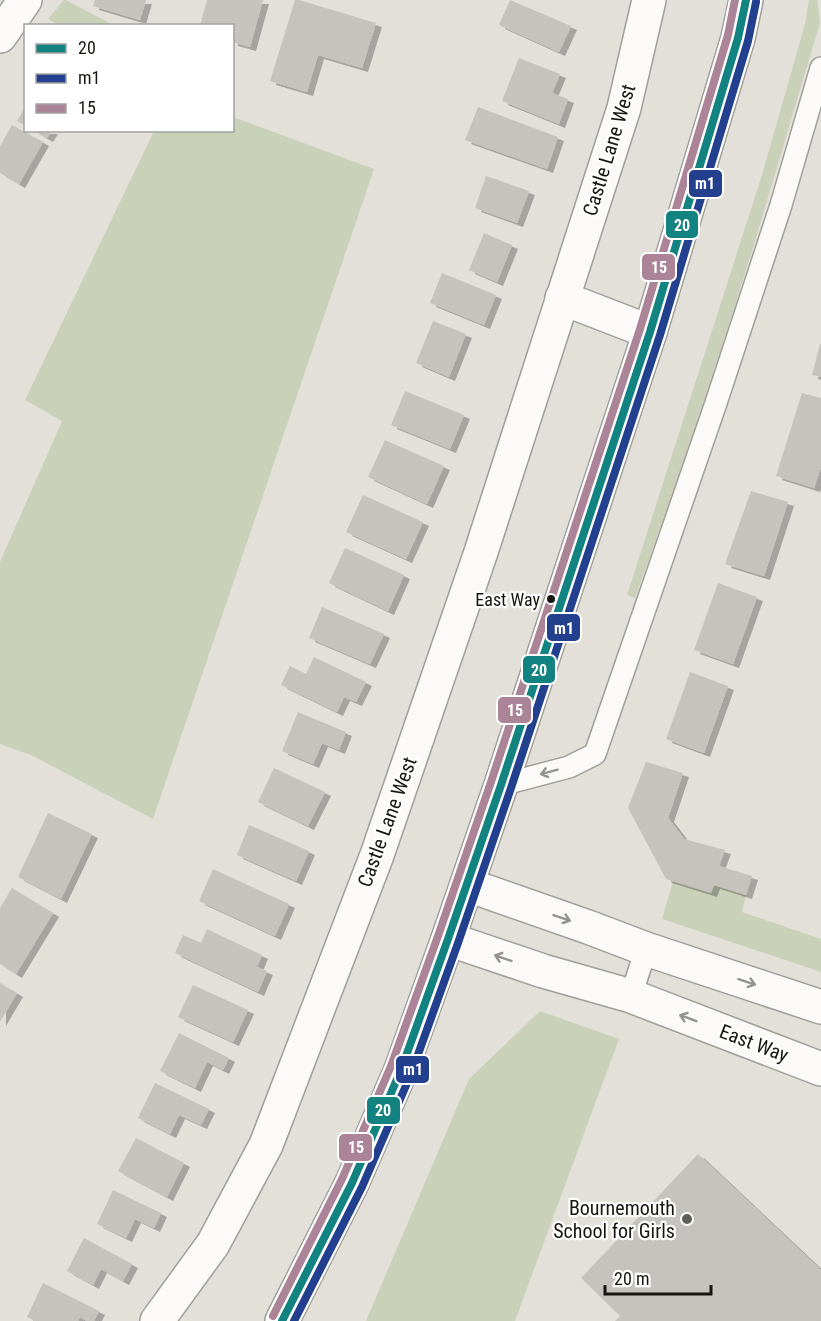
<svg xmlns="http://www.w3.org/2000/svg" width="821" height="1321" viewBox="0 0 821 1321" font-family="'Roboto Condensed',sans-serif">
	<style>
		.green { fill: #cad1b9 }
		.building { fill: #c6c3be; filter: url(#shadow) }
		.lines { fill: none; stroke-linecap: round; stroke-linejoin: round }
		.service-casing { stroke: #a09e99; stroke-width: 24 }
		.minor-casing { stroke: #a09e99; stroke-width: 36 }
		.tertiary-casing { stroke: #a09e99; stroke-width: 36 }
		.primary-casing { stroke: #a09e99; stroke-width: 36 }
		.service { stroke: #fbfaf9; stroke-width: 21 }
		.minor { stroke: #fbfaf9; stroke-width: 33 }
		.tertiary { stroke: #fbfaf9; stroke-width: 33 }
		.primary { stroke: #fbfaf9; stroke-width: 33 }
		.bus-1-casing { stroke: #fff; stroke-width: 12 }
		.bus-2-casing { stroke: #fff; stroke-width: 12 }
		.bus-3-casing { stroke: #fff; stroke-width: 12 }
		.bus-1 { stroke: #128380; stroke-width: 8 }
		.bus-2 { stroke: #23408f; stroke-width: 8 }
		.bus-3 { stroke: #ac8498; stroke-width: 8 }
		.oneway { stroke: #949391 }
		.bus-dot { fill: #171612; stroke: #fff; stroke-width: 2 }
		.poi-dot { fill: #5e5d58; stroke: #fff; stroke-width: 2 }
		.labels { text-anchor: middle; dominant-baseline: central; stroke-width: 4.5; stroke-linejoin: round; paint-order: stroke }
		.bus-label { font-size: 18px; fill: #171612; stroke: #fff; text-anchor: end }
		.street-label { font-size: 20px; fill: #171612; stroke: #fff }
		.poi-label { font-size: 20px; fill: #171612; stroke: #fff; text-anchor: end }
		.line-badge { stroke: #fff; stroke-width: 2 }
		.badge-label { font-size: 16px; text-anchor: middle; font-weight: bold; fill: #fff }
	</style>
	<defs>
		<filter id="shadow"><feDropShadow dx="6" dy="4" stdDeviation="0" flood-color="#0004"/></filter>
	</defs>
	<rect width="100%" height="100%" fill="#e3e0da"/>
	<!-- green -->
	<g class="green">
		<path d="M64 0H66L113 25H58L48 19Z"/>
		<path d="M809 0H817L820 23C788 129 758 235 724 340 696 427 666 512 635 598L627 595 762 175 805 24Z"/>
		<path d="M233 117 374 169 153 819 31 755 0 744V562L62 421 25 400 154 131 232 130Z"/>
		<path d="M673 881 714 885 746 895 742 912 821 939V972L662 919Z"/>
		<path d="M540 1011 619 1039 515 1321H366L469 1079Z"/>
	</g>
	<!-- building -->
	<g class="building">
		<path d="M95 0H146L140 20 93 6Z"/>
		<path d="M207 0H263L250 47 232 42V26H200Z"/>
		<path d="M295 0H299L376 23 362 68 318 55 307 92 270 81Z"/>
		<path d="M510 0 571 26 559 52 499 25Z"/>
		<path d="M519 58 560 74 552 93 568 99 559 124 502 101Z"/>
		<path d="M26 106V126L17 121Z"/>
		<path d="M478 107 558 137 547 169 465 140Z"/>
		<path d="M12 125 43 142 19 184 0 173V146Z"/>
		<path d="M33 130H52L47 138Z"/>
		<path d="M486 176 529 191 517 223 475 208Z"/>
		<path d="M484 233 512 245 497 282 469 270Z"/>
		<path d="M442 273 496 295 484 325 430 303Z"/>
		<path d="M433 321 466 334 449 377 416 363Z"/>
		<path d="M820 344H821V377L812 375Z"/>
		<path d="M405 391 464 415 450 449 391 425Z"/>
		<path d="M802 393 821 398V467L814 488 776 476Z"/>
		<path d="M385 440 444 466 427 504 368 477Z"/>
		<path d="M751 491 788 502 764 576 725 564Z"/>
		<path d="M363 495 423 522 406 559 346 532Z"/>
		<path d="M345 548 404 575 388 611 329 583Z"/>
		<path d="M718 583 757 597 733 664 694 650Z"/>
		<path d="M322 607 384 634 370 664 309 638Z"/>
		<path d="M314 657 366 682 356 702 344 697 337 712 281 685 290 666 306 674Z"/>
		<path d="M690 672 728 686 704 753 666 739Z"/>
		<path d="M298 712 346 732 339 750 322 743 313 764 282 751Z"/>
		<path d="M646 762 683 773 668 818 684 839 725 850 719 866 752 876 746 895 714 885 711 893 666 879 628 808Z"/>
		<path d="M274 768 325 792 308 826 258 802Z"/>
		<path d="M48 813 92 834 61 899 18 877Z"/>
		<path d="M249 825 309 851 296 881 237 855Z"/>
		<path d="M213 869 289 904 275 936 199 901Z"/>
		<path d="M12 888 53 913 16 974 0 964V908Z"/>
		<path d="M207 929 262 955 257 967 267 971 258 992 175 953 183 935 201 943Z"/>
		<path d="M0 983 17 993 0 1022Z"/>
		<path d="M193 985 248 1010 233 1042 178 1017Z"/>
		<path d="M179 1033 229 1058 223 1070 207 1062 195 1088 160 1071Z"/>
		<path d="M155 1083 209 1109 201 1125 179 1115 170 1134 138 1118Z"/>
		<path d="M136 1138 184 1163 167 1197 118 1171Z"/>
		<path d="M698 1154 821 1270V1320L820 1321H615L620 1316 581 1278Z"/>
		<path d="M113 1190 161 1213 154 1228 135 1219 126 1238 97 1224Z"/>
		<path d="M84 1238 132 1264 123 1281 101 1269 93 1285 67 1271Z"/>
		<path d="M43 1283 99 1311 94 1321H87L80 1317 78 1321H35L27 1317Z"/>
	</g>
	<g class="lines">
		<defs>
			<g id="service">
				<path d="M501 785 569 767 595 754 716 403 781 205 821 68"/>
				<path d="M631 996 646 949"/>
			</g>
			<g id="minor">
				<path d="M0 36 25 0"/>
				<path d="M562 298 650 332"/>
				<path d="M157 1321 213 1244 266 1145 377 855 481 552 624 108 649 0"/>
			</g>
			<g id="tertiary">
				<path d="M468 885 588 927 646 949 821 1007"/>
				<path d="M448 939 543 971 631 996 821 1069"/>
			</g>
			<path id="primary" d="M282 1321 352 1183 401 1070 448 939 501 785 650 332 738 38 746 0"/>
		</defs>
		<!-- service casing -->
		<use href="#service" class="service-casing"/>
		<!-- minor casing -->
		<use href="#minor" class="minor-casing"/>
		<!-- tertiary casing -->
		<use href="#tertiary" class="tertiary-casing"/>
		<!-- primary casing -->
		<use href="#primary" class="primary-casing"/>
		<!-- service -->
		<use href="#service" class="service"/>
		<!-- minor -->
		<use href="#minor" class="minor"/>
		<!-- tertiary -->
		<use href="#tertiary" class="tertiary"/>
		<!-- primary -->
		<use href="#primary" class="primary"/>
		<defs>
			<path id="bus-1" d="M282 1321 352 1183 401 1070 448 939 501 785 650 332 738 38 746 0"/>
			<path id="bus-2" d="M294 1321 362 1187 411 1074 458 943 511 788 660 335 748 41 756 2"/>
			<path id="bus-3" d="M273 1316 342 1179 391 1066 438 936 491 782 640 329 728 35 735 0"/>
		</defs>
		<!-- bus-1 casing -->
		<use href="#bus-1" class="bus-1-casing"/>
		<!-- bus-2 casing -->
		<use href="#bus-2" class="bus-2-casing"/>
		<!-- bus-3 casing -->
		<use href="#bus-3" class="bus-3-casing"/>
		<!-- bus-1 -->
		<use href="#bus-1" class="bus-1"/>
		<!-- bus-2 -->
		<use href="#bus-2" class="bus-2"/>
		<!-- bus-3 -->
		<use href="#bus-3" class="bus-3"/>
	</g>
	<!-- one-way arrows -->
	<defs><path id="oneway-shaft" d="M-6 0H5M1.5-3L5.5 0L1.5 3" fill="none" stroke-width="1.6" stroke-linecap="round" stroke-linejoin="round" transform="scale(1.5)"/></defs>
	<g class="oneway">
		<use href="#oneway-shaft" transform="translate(549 772) rotate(165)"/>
		<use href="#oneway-shaft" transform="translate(562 918) rotate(19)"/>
		<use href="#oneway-shaft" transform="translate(503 958) rotate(-161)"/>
		<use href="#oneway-shaft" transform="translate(747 982) rotate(18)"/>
		<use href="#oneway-shaft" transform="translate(688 1018) rotate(-159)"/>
	</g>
	<!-- markers -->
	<circle class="bus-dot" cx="551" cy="599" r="5"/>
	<circle class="poi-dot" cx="687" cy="1219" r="6"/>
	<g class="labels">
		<!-- bus labels -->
		<g class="bus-label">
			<text x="540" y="599">East Way</text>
		</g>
		<!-- street labels -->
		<g class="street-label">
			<text transform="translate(609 150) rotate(-73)">Castle Lane West</text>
			<text transform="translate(387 822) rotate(-70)">Castle Lane West</text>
			<text transform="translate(754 1043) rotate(21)">East Way</text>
		</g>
		<!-- poi labels -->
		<g class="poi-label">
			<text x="675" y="1208">Bournemouth<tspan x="675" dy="23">School for Girls</tspan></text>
		</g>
	</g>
	<g class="line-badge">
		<rect x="688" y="169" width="35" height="29" rx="6" fill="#23408f"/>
		<rect x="665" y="210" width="34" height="29" rx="6" fill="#128380"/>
		<rect x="641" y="253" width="35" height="28" rx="6" fill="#ac8498"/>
		<rect x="546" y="613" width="35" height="29" rx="6" fill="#23408f"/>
		<rect x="522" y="655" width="34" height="29" rx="6" fill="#128380"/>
		<rect x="497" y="696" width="35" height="28" rx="6" fill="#ac8498"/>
		<rect x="395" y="1055" width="35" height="29" rx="6" fill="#23408f"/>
		<rect x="366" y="1096" width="35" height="29" rx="6" fill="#128380"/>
		<rect x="338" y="1133" width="35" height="29" rx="6" fill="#ac8498"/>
	</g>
	<g class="badge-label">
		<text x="705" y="189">m1</text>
		<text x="682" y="231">20</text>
		<text x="659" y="273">15</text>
		<text x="564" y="634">m1</text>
		<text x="539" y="676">20</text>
		<text x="515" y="716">15</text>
		<text x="413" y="1075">m1</text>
		<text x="383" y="1116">20</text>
		<text x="356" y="1153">15</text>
	</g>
	<!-- legend -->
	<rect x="24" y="24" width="210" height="108" fill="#ffffff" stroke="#a2a2a0" stroke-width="1.5"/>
	<rect x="36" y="44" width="30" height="9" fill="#128380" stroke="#a2a2a0" stroke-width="1.5"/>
	<text x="78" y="54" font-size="18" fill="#171612">20</text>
	<rect x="36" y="74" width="30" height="9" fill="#23408f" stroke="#a2a2a0" stroke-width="1.5"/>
	<text x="78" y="84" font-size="18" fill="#171612">m1</text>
	<rect x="36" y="104" width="30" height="9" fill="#ac8498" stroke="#a2a2a0" stroke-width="1.5"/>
	<text x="78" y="114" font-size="18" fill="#171612">15</text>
	<!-- scale -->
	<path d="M605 1285v9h106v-9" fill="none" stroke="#171612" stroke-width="3"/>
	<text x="614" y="1285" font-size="18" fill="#171612" stroke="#ffffff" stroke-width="4.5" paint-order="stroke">20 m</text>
</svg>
